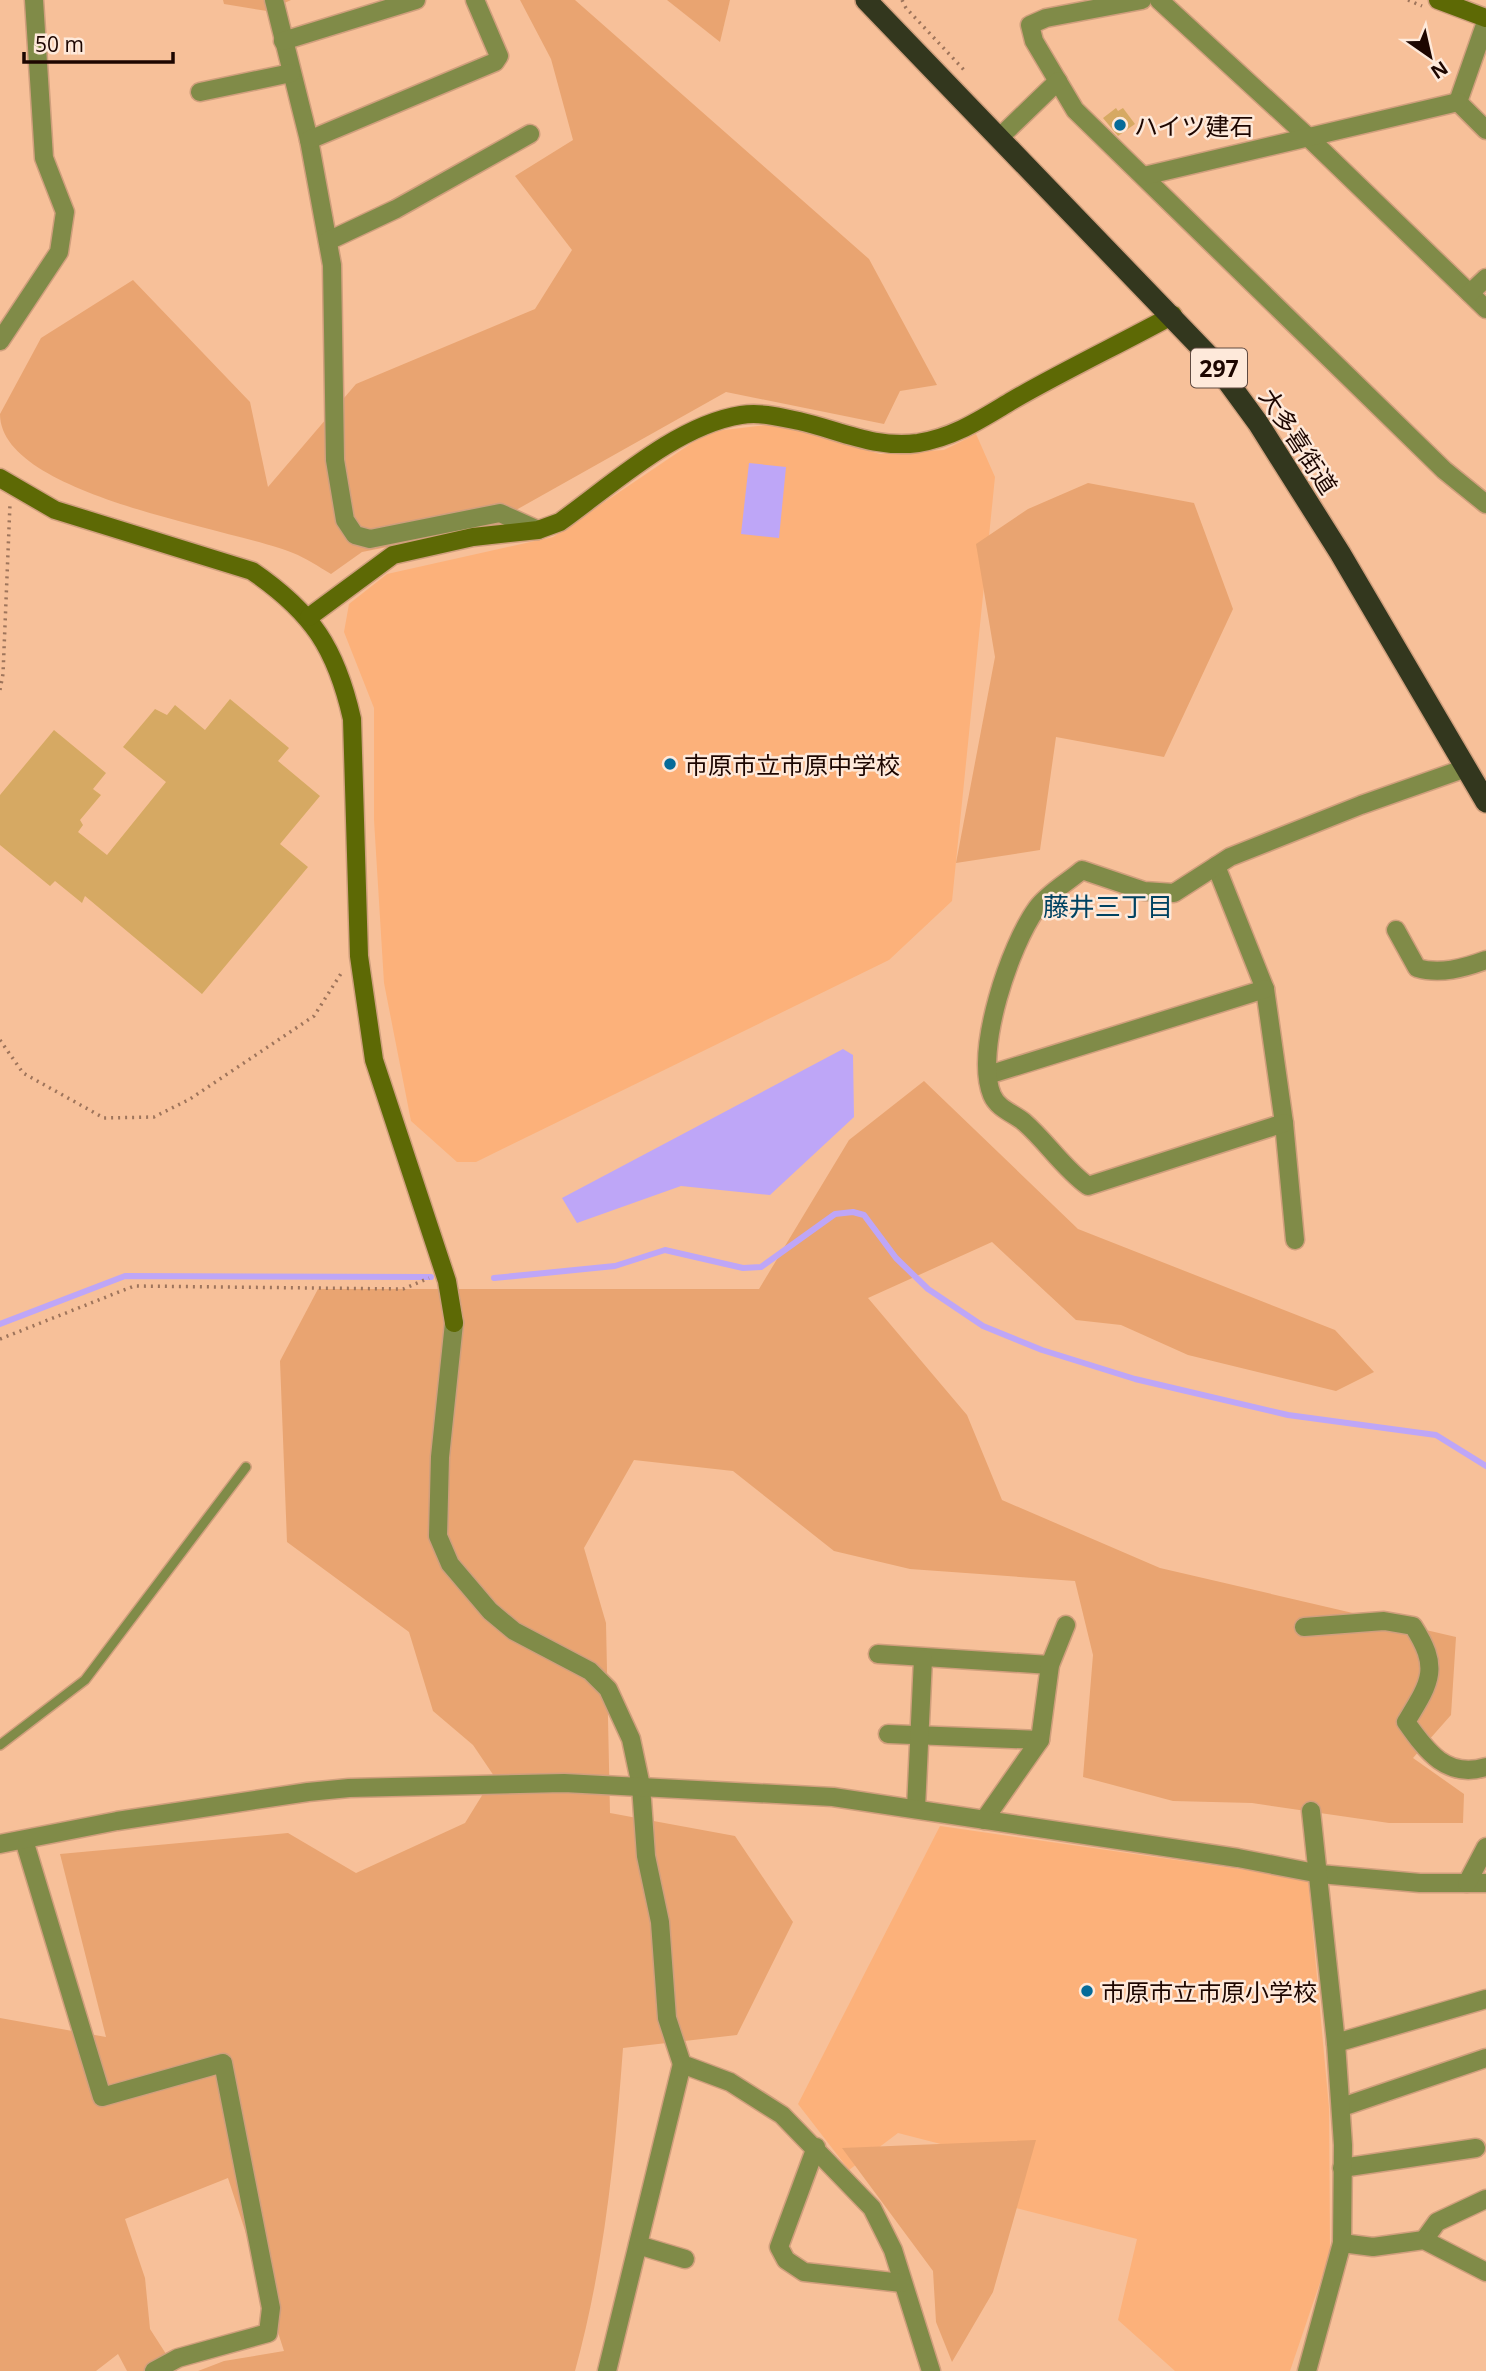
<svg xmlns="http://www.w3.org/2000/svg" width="1486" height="2371" viewBox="0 0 1486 2371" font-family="'Open Sans','Noto Sans JP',sans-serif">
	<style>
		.built { fill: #fcb17a }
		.green { fill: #e9a471 }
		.water { fill: #bea6f7 }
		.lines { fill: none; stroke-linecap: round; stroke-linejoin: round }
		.stream { stroke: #bea6f7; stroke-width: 6 }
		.building { fill: #d6a963 }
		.lane-casing { stroke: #d09f7d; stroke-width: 12 }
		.street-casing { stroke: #d09f7d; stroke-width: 21 }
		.secondary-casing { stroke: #d09f7d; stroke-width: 21 }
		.highway-casing { stroke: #d09f7d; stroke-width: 24 }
		.path { stroke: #9e745b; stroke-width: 3.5; stroke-dasharray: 2 5; stroke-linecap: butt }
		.lane { stroke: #808b48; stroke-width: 9 }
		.street { stroke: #808b48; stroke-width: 18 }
		.secondary { stroke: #5d6905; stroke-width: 18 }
		.highway { stroke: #33371e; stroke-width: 21 }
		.poi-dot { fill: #056b99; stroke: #fee9da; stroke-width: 2.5 }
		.labels { text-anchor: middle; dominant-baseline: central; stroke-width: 5; stroke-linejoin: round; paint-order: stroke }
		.shield { fill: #fee9da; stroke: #604a41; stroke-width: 2 }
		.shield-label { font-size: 23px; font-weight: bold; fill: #1d0600 }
		.poi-label { font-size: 24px; fill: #1d0600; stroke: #fee9da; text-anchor: start }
		.street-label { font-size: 24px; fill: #1d0600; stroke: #fee9da }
		.neighbourhood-label { font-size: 26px; fill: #004261; stroke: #fee9da }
	</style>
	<rect width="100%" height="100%" fill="#f7c099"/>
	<!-- built -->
	<g class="built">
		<path d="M775 424 880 454 944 450 976 434 995 477 952 901 889 960 476 1162H457L411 1121 384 983 374 820V708L344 632 349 604 387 574 553 537 708 432Z"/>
		<path d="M940 1826 1308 1879 1329 2108 1330 2253 1290 2371H1175L1118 2320 1137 2239 996 2203 1003 2160 898 2133 849 2170 798 2104Z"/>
	</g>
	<!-- green -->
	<g class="green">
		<path d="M223 0H291L267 11 224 4Z"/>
		<path d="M520 0H575L869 259 937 385 900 391 884 424 726 392 484 528 362 552 331 574C319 567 306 558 293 553 232 528 0 496 0 414L41 338 133 280 250 402 268 487 356 384 535 309 572 250 515 176 573 140 551 59Z"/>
		<path d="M667 0H730L720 42Z"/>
		<path d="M1088 483 1194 503 1233 609 1164 757 1056 737 1040 850 956 863 995 657 976 544 1028 509Z"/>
		<path d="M924 1081 1078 1229 1335 1330 1374 1372 1336 1391 1188 1355 1121 1325 1076 1320 992 1242 868 1298 967 1415 1002 1500 1160 1568 1456 1637 1451 1715 1413 1758 1464 1794 1463 1823H1389L1252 1803 1173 1801 1083 1777 1093 1655 1075 1581 910 1569 834 1551 733 1471 634 1460 584 1548 606 1623 610 1813 735 1836 793 1922 737 2035 623 2048C615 2157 604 2265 575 2371H198L224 2361 284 2351 228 2178 125 2219 145 2278 150 2329 177 2371H127L118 2354 96 2371H0V2018L106 2037 60 1854 288 1833 356 1873 465 1823 494 1776 473 1745 433 1711 409 1632 287 1542 280 1361 318 1289H759L849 1140Z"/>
		<path d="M1036 2140 993 2292 952 2362 936 2322 933 2271 842 2148Z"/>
	</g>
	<!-- water -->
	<g class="water">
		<path d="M749 463 786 467 779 538 741 534Z"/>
		<path d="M843 1049 853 1055 854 1117 770 1195 681 1186 577 1223 562 1198Z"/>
	</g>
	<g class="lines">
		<!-- stream -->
		<g class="stream">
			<path d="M494 1278 615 1266 665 1250 743 1268 761 1267 835 1214 853 1212 864 1215 896 1258 928 1289 983 1326 1042 1350 1135 1379 1288 1415 1436 1435 1486 1466"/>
			<path d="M0 1324 125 1276 431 1277"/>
		</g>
	</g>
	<!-- building -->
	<g class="building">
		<path d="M1116 108 1118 111 1123 108 1135 124 1118 136 1103 118Z"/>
		<path d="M230 699 289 748 278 761 320 796 280 844 308 867 202 994 85 896 82 903 55 881 50 886 0 845V795L54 730 106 773 93 789 101 795 80 820 83 825 78 832 107 855 166 782 123 747 155 709 167 715 175 705 205 730Z"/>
	</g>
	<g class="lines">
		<defs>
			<path id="lane" d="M0 1745 85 1680 246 1467"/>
			<g id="street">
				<path d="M274 0 309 140 332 265 335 460 345 520 355 535 370 539 500 513 538 530"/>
				<path d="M1142 0 1046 18 1030 25 1034 41 1075 110 1444 470 1486 504"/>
				<path d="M1159 0 1308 137 1486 309"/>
				<path d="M283 41 416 0"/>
				<path d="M200 92 291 73"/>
				<path d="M1458 102 1486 22"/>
				<path d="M1458 102 1486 130"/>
				<path d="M1000 137 1058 81"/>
				<path d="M309 140 495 62 499 56 475 0"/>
				<path d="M1144 176 1458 102"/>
				<path d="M328 241 396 209 530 134"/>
				<path d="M1470 293 1486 278"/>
				<path d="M0 341 59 252 65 212 44 158 34 0"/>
				<path d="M1216 866 1265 989 1284 1123 1295 1240"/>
				<path d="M1396 930 1417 968C1440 975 1464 968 1486 960"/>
				<path d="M988 1075 1265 989"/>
				<path d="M1284 1123 1088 1186C1063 1168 1047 1142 1024 1122 1013 1113 998 1109 992 1095 974 1051 1010 945 1037 908 1048 893 1068 882 1082 870L1144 891 1174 893 1230 857 1361 805 1466 768"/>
				<path d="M454 1323 440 1457 438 1536 450 1564 490 1611 514 1631 590 1671 608 1689 631 1739 641 1786 646 1856 660 1922 667 2018 682 2064 730 2082 782 2115 872 2208 893 2250 931 2371"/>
				<path d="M1304 1627 1384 1621 1413 1626C1440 1668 1431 1681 1406 1722 1427 1752 1447 1779 1486 1767"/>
				<path d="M878 1654 1050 1665"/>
				<path d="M888 1734 1040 1740"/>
				<path d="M916 1808 923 1659"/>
				<path d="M984 1820 1040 1740 1050 1665 1066 1625"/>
				<path d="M24 1840 102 2097 223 2063 271 2308 268 2333 178 2358 154 2371"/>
				<path d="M0 1844 117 1821 308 1792 349 1788 564 1783 833 1797 1238 1858 1320 1874 1420 1883H1486"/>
				<path d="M1467 1883 1486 1847"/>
				<path d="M1336 2043 1486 1999"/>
				<path d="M1342 2107 1486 2058"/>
				<path d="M816 2147 779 2247 786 2260 804 2272 902 2283"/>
				<path d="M1342 2168 1476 2148"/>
				<path d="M1424 2240 1437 2222 1486 2199"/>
				<path d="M1342 2243 1373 2247 1424 2240 1486 2272"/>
				<path d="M638 2245 685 2259"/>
				<path d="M607 2371 682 2064"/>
				<path d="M1307 2371 1342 2243 1343 2145 1336 2043 1311 1811"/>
			</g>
			<g id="secondary">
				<path d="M1438 0 1486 18"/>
				<path d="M0 478 55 510 252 571C312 612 336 648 352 719L359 956 374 1060 447 1281 454 1323"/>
				<path d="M309 617 393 555 473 537 538 530 560 522C613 484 677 425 741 415 761 412 780 417 799 421 839 430 875 449 918 443 955 437 981 419 1013 400 1065 370 1120 344 1173 315"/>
			</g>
			<path id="highway" d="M866 0 1209 356 1258 423 1340 553 1486 802"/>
		</defs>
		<!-- lane casing -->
		<use href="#lane" class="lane-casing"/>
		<!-- street casing -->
		<use href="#street" class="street-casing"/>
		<!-- secondary casing -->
		<use href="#secondary" class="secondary-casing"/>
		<!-- highway casing -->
		<use href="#highway" class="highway-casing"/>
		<!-- path -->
		<g class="path">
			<path d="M902 0 906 8 965 71"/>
			<path d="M1408 0 1422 6"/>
			<path d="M0 690 3 674 10 504"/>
			<path d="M0 1040 23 1073 104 1118 154 1117 190 1099 314 1016 342 972"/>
			<path d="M0 1339 134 1286 403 1289 429 1278"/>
		</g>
		<!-- lane -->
		<use href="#lane" class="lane"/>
		<!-- street -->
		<use href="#street" class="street"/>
		<!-- secondary -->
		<use href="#secondary" class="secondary"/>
		<!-- highway -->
		<use href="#highway" class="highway"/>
	</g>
	<!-- markers -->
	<g class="poi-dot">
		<circle cx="1120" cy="125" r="7"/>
		<circle cx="670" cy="764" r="7"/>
		<circle cx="1087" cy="1991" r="7"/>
	</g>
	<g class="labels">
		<!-- shield labels -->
		<rect class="shield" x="1191" y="348.5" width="56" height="39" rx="5"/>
		<g class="shield-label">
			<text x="1219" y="368">297</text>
		</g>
		<!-- poi labels -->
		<g class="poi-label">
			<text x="1134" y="125">ハイツ建石</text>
			<text x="684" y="764">市原市立市原中学校</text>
			<text x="1101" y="1991">市原市立市原小学校</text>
		</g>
		<!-- street labels -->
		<g class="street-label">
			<text transform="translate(1299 441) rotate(57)">大多喜街道</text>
		</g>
		<!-- neighbourhood labels -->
		<g class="neighbourhood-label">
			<text x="1108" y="906">藤井三丁目</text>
		</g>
	</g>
	<!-- north arrow -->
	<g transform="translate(1430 56) rotate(146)" stroke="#fee9da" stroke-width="5" paint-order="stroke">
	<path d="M0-5L12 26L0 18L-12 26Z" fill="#1d0600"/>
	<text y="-10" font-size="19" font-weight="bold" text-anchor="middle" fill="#1d0600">N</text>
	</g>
	<!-- scale -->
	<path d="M24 52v10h149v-10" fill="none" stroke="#1d0600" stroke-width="3.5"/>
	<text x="35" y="52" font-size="21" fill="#1d0600" stroke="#fee9da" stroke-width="5" paint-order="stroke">50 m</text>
</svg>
